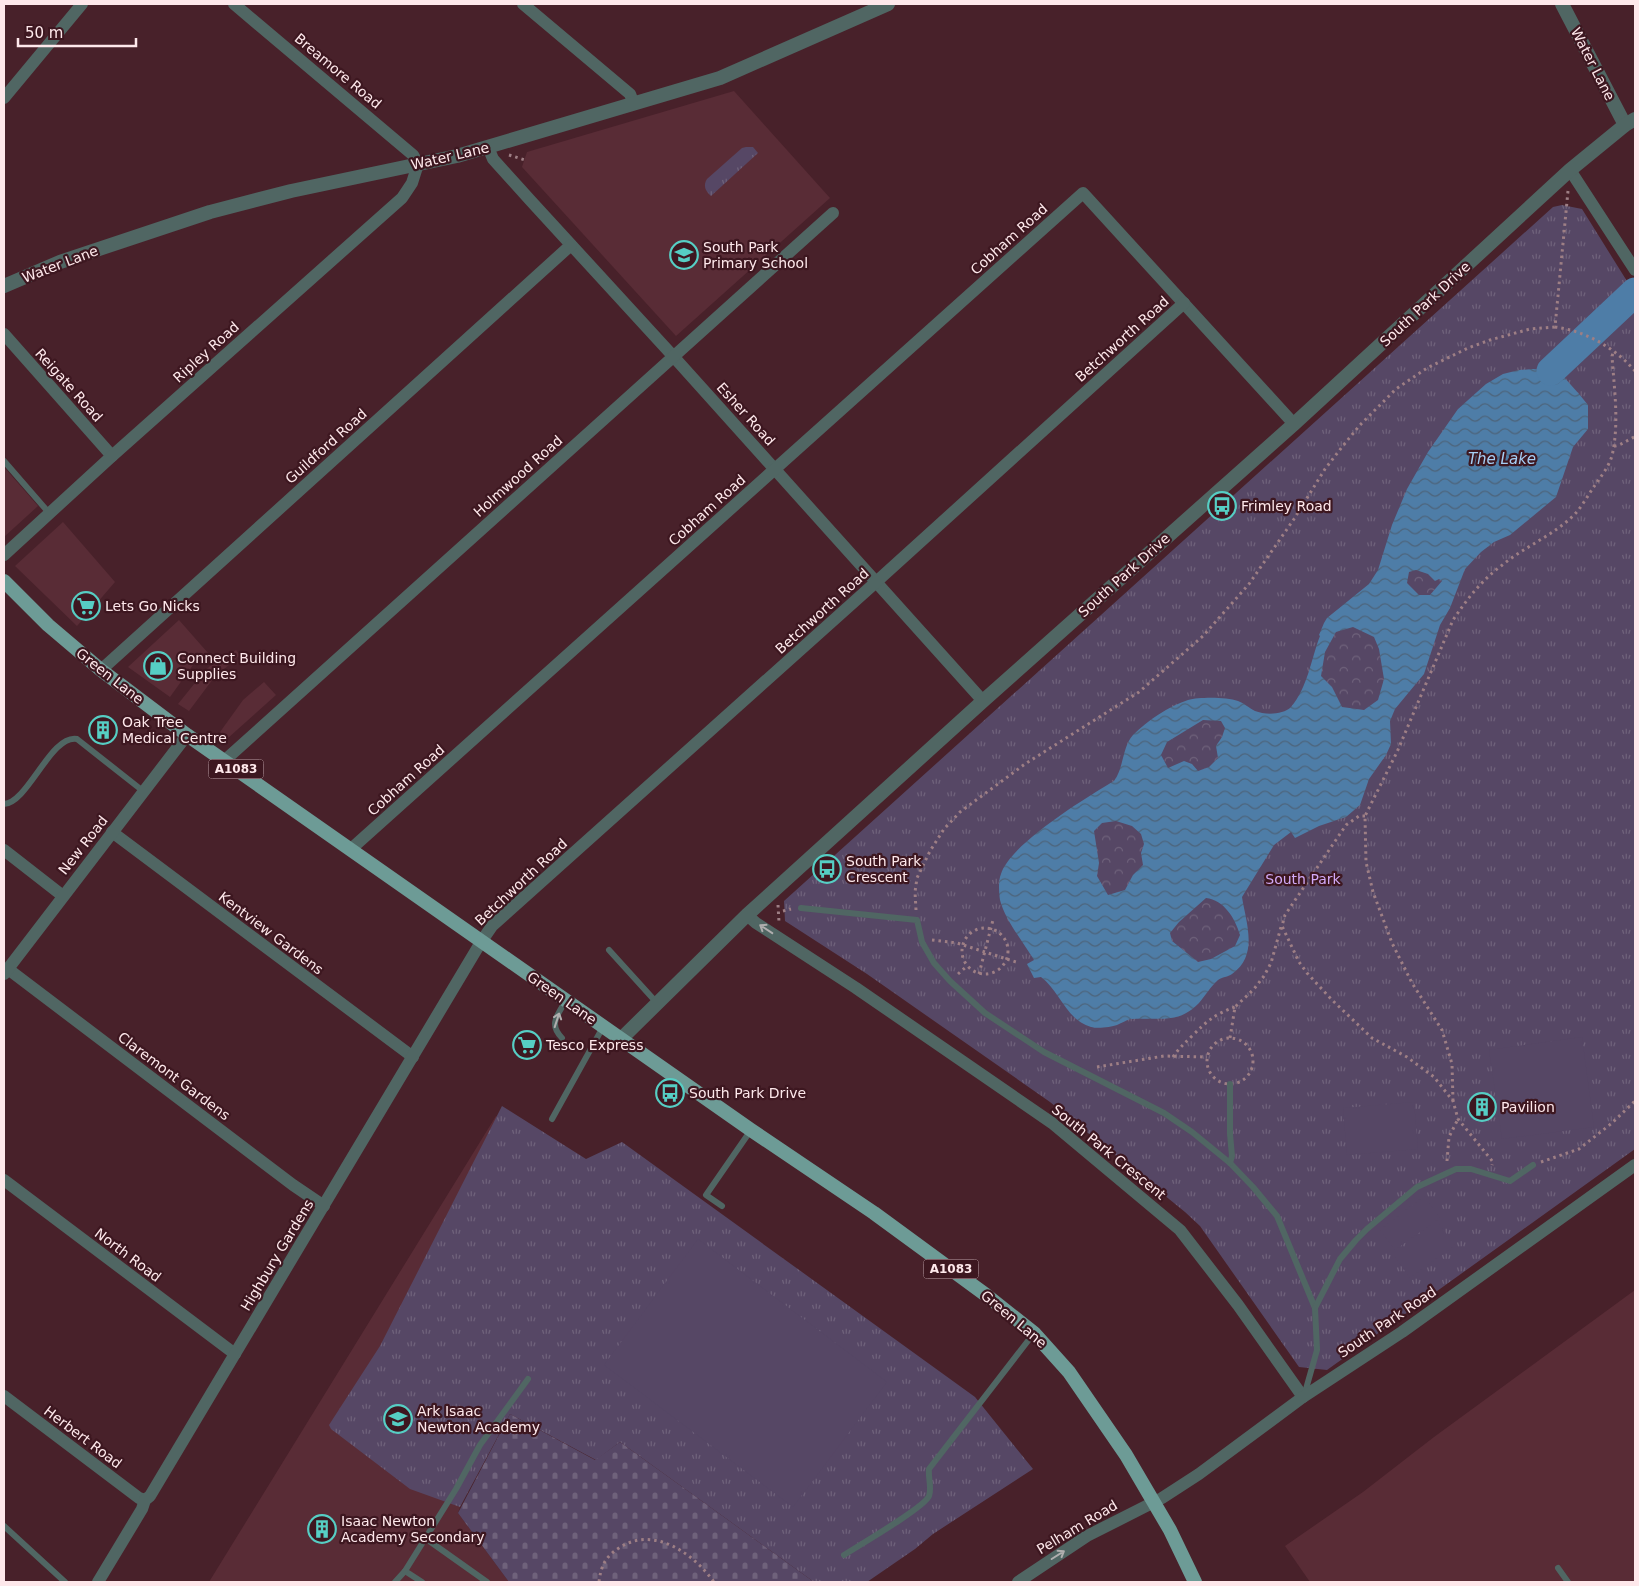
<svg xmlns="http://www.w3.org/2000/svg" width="1639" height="1586" viewBox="0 0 1639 1586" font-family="'DejaVu Sans',sans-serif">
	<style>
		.built { fill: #592c36 }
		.grass { fill: url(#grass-tufts) }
		.forest { fill: url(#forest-crowns) }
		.cemetery { fill: url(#cemetery-stones) }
		.garden { fill: #564765 }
		.water { fill: url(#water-waves); fill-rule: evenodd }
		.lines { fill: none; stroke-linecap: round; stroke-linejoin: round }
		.river { stroke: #4e7da7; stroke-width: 29 }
		.path { stroke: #9e7f85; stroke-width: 3; stroke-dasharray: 2.5 4; stroke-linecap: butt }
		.service { stroke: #506663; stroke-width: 6 }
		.minor { stroke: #506663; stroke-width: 12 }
		.tertiary { stroke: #506663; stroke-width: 14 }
		.primary { stroke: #6d9b96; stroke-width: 14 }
		.oneway { stroke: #b0aeae }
		.labels { text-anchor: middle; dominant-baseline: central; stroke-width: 4.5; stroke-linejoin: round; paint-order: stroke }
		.shield { fill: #3d1720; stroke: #c4a9ae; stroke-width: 1 }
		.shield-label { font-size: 12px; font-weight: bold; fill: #fee8eb }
		.street-label { font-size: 14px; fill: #fee8eb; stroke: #3d1720 }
		.poi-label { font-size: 14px; fill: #fee8eb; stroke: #3d1720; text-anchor: start }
		.park-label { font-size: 14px; fill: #d2aaf7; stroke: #3d1720 }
		.water-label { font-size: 15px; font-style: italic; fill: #a6cef4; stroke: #3d1720 }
	</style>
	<defs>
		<pattern id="grass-tufts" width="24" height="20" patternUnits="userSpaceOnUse" patternTransform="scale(1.25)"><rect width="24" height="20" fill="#564765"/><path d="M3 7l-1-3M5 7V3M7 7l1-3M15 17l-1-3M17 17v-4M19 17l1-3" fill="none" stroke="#6f627b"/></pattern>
		<pattern id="forest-crowns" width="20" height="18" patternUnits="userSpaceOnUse" patternTransform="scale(1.25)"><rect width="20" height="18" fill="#564765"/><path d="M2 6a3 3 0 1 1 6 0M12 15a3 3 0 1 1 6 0" fill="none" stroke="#6f627b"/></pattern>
		<pattern id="cemetery-stones" width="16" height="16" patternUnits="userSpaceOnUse" patternTransform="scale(1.25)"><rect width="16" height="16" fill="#564765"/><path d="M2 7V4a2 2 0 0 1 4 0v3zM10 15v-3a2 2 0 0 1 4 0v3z" fill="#6f627b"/></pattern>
		<pattern id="water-waves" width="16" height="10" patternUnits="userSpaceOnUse" patternTransform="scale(1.25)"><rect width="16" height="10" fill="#4e7da7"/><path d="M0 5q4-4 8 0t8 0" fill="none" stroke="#4d647b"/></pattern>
	</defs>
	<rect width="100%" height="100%" fill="#48212a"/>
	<!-- built -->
	<g class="built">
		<path d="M734 91 830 198 676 336 522 167 527 152Z"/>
		<path d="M4 467 38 506 4 537Z"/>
		<path d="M63 522 115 582 77 626 15 566Z"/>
		<path d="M179 620 208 653 193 665 170 697 128 667Z"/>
		<path d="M236 650 240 655 213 679 189 711 178 704 203 673 215 661 219 664Z"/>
		<path d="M264 682 276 695 228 738 220 732 243 700Z"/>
		<path d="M496 1116 609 1186 437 1492 460 1507 458 1513 509 1582H209Z"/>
		<path d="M1635 1290V1582H1310L1285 1546 1363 1492 1434 1437Z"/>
	</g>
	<!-- grass -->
	<g class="grass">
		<path d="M746 147H753L758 153 711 196C705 191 703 185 707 179L742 148Z"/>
		<path d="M1562 205 1582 209 1635 294V1149L1327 1370 1299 1367 1200 1226 1185 1212 1050 1102 867 974 785 921 784 901 1553 207Z"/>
		<path d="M502 1106 586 1159 622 1142 975 1397 1033 1469 933 1534 915 1549 867 1582H814L620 1442 596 1460 510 1414 460 1507 410 1489 331 1429 329 1425 380 1346Z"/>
	</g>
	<!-- forest -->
	<g class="forest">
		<path d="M1416 570 1428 574 1435 580 1439 579 1443 581 1430 595H1419L1407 583 1409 572Z"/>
		<path d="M1353 627 1374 637 1379 649 1384 679 1378 700 1364 710 1342 708 1332 688 1321 676 1325 652 1336 632Z"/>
		<path d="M1203 720 1221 721 1226 728 1222 737 1216 746 1218 758 1209 767 1197 771 1192 764 1168 768 1161 755 1167 742Z"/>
		<path d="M1116 821 1132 826 1141 834 1144 844 1141 853 1143 865 1133 875 1125 890 1108 895 1097 876 1099 863 1094 831 1102 823Z"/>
		<path d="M1206 898C1224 900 1235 918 1240 935L1235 946 1211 959 1198 962 1172 941 1170 933 1179 922Z"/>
	</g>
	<!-- cemetery -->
	<path class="cemetery" d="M510 1414 595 1460 620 1442 814 1582H509L458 1513Z"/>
	<!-- garden -->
	<g class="garden">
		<path d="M1582 1037 1594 1127 1502 1139 1489 1050Z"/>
		<path d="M1414 1102 1418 1149 1347 1155 1343 1108Z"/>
		<path d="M1424 1196 1440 1218 1395 1250 1380 1230Z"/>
		<path d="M1439 1224 1455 1245 1410 1278 1395 1257Z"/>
		<path d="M698 1239 887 1382 793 1507 604 1365Z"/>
	</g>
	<!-- water -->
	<path class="water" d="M1533 369 1551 371 1563 376 1579 394 1588 405V429L1573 447 1556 497 1510 535 1494 542 1481 552 1465 569 1450 608 1440 625 1424 674 1395 709 1390 721 1391 744 1386 755 1369 779 1360 805 1346 817 1319 826 1295 838 1291 832 1274 845 1242 897C1246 923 1259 955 1232 974 1228 977 1222 977 1218 980 1211 986 1205 996 1199 1003 1178 1025 1158 1017 1131 1019 1126 1020 1122 1023 1117 1025 1111 1027 1098 1029 1091 1027 1066 1020 1060 991 1041 977L1034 978 1027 964 1034 960C1024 943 1005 920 1000 900 999 893 998 881 1001 874 1010 844 1087 797 1114 781 1124 768 1122 747 1133 735 1147 721 1169 706 1188 700 1200 697 1226 697 1238 701 1244 703 1249 708 1255 711 1265 715 1283 715 1291 707 1308 687 1311 659 1320 636L1319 635 1324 623 1327 618 1369 584 1378 570 1392 525 1407 489 1428 452 1458 409 1486 384 1503 374 1519 370ZM1416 570 1428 574 1435 581 1439 579 1442 581 1430 595H1419L1407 583 1409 572ZM1353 627 1374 637 1379 649 1384 679 1378 700 1364 710 1342 707 1332 687 1321 676 1325 652 1336 632ZM1203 720 1221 721 1225 728 1222 737 1216 746 1218 758 1209 767 1198 771 1192 764 1184 761 1168 768 1161 755 1167 742ZM1116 821 1132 826 1141 834 1144 844 1141 853 1143 865 1133 875 1125 890 1108 895 1097 876 1099 863 1094 831 1102 823ZM1206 898C1224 900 1235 918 1240 935L1235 946 1211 959 1198 962 1172 941 1170 933 1179 922Z"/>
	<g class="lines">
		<!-- river -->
		<path class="river" d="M1551 371 1635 292"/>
		<!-- path -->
		<g class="path">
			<path d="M509 155 525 160"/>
			<path d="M1568 191 1555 327C1586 331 1615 348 1635 371"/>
			<path d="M1614 446C1621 446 1628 439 1635 437"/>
			<path d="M1365 816H1359L1346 825 1285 915 1282 926 1299 962 1307 973 1332 1000 1372 1038 1407 1057 1434 1077 1453 1101 1458 1119 1493 1162 1492 1165"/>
			<path d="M778 905 779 922"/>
			<path d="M916 910 915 892 917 878 930 851 944 829 960 812 1025 764 1139 692 1203 636 1249 584 1294 519 1325 469 1342 447 1360 425 1396 389 1427 368 1468 348 1490 340 1530 329 1555 327"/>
			<path d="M783 911 791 909"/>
			<circle cx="985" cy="951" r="23"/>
			<path d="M932 940 957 943 1016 962"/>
			<path d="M958 974 967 966"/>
			<path d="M979 974 993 920"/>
			<path d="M1230 1038 1235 1007 1254 989 1264 976 1271 963 1281 927"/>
			<circle cx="1230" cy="1061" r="23"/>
			<path d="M1173 1057C1179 1048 1185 1043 1192 1036 1207 1021 1215 1014 1235 1007"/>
			<path d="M1097 1067 1164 1056 1207 1057"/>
			<path d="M1453 1101 1452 1064 1442 1030 1412 983 1392 943 1373 892 1366 862 1365 816 1397 752 1453 620C1467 599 1481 581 1501 566 1524 547 1552 536 1573 516 1582 507 1588 495 1595 485 1602 475 1611 464 1613 451 1619 420 1614 387 1612 356L1614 351"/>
			<path d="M1447 1161 1449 1137 1458 1119"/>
			<path d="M1541 1162 1579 1149 1612 1123 1635 1101"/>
			<path d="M599 1582C601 1566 605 1557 619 1548 653 1525 693 1553 714 1582"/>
		</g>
		<!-- service -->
		<g class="service">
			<path d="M4 461 50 514"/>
			<path d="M4 804C28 803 51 734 77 739L143 791"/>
			<path d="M801 908 917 920 922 942 934 963 950 981 985 1013 1044 1052 1164 1113 1192 1132 1230 1163 1253 1187 1277 1216 1315 1308 1317 1350 1304 1396"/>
			<path d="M609 950 657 1003"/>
			<path d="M562 1038C548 1024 558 1015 566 1000"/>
			<path d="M1230 1084V1134L1232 1156 1230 1163"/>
			<path d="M552 1119 603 1027"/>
			<path d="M722 1206 706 1195 751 1130"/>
			<path d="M1315 1308 1340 1259 1356 1240 1367 1229 1417 1187 1456 1169H1471L1510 1181 1533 1165"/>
			<path d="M4 1526 65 1582"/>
			<path d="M425 1538 487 1582"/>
			<path d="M844 1555C858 1546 925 1507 929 1496 932 1488 928 1478 929 1469L1034 1333"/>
			<path d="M1558 1568 1568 1582"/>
			<path d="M405 1571 422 1582"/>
			<path d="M395 1582 405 1571 456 1489 480 1445 528 1379"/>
		</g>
		<!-- minor -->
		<g class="minor">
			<path d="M523 4 630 94 634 104"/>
			<path d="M4 98 82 4"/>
			<path d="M488 147 493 159 530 200 673 356 983 701"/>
			<path d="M1570 170 1635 270"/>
			<path d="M4 334 112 456"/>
			<path d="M4 555 112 456 402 198 412 183 418 164 413 155 234 4"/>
			<path d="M101 670 571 245"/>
			<path d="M224 761 833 213"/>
			<path d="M112 832 413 1057"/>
			<path d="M351 849 1083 193 1294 424"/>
			<path d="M4 850 63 896"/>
			<path d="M747 915 756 923 856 988 1052 1123 1180 1230 1238 1305 1303 1397"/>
			<path d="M8 969 293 1185 324 1206"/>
			<path d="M4 974 187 735"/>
			<path d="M4 1180 235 1354"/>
			<path d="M4 1396 139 1498 145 1500"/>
			<path d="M98 1582 142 1509 145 1500 150 1496 481 942 492 926 875 583 1184 303"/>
			<path d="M1018 1582 1087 1536 1162 1498 1199 1474 1303 1397 1402 1332 1635 1165"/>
		</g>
		<!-- tertiary -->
		<g class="tertiary">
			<path d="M1562 4 1625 125"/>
			<path d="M4 286 60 262 210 212 291 191 457 156 720 78 888 4"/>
			<path d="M621 1039 747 915 983 701 1294 424 1570 170 1625 125 1635 119"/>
		</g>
		<!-- primary -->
		<path class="primary" d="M4 581 48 625 101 670 187 735 751 1130 874 1213 986 1295 1034 1333 1069 1372 1126 1455 1170 1530 1195 1582"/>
	</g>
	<!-- one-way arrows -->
	<defs><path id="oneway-shaft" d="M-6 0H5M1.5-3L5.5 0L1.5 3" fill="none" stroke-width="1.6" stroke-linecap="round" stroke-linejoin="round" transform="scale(1.25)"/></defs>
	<g class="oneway">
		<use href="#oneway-shaft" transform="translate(766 929) rotate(-147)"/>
		<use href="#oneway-shaft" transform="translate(557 1020) rotate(-72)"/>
		<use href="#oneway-shaft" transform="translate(1058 1555) rotate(-32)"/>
	</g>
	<!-- icons -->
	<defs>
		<symbol id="school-ring" viewBox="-11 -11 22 22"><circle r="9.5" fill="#3d1720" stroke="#56cec4" stroke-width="1.5"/><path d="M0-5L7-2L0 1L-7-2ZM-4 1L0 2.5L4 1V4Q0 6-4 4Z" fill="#56cec4"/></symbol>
		<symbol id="bus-ring" viewBox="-11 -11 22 22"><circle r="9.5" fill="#3d1720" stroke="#56cec4" stroke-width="1.5"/><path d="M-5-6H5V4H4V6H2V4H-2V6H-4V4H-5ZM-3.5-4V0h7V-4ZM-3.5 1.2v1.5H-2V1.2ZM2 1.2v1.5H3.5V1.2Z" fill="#56cec4"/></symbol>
		<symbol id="supermarket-ring" viewBox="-11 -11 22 22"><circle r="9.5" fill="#3d1720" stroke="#56cec4" stroke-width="1.5"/><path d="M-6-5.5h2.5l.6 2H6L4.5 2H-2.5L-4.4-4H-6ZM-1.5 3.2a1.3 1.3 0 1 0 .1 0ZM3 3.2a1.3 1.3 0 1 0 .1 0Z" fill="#56cec4"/></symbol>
		<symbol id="shop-ring" viewBox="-11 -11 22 22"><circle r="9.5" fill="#3d1720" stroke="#56cec4" stroke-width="1.5"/><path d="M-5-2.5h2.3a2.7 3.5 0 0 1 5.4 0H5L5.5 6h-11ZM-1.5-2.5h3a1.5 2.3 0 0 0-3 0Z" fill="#56cec4"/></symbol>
		<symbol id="building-ring" viewBox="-11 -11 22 22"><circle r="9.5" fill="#3d1720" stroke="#56cec4" stroke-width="1.5"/><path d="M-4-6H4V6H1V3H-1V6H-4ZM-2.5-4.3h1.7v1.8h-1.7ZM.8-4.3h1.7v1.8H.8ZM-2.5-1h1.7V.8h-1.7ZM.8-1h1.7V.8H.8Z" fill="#56cec4"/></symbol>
	</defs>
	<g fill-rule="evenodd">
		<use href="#school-ring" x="668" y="239" width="32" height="32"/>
		<use href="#bus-ring" x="1206" y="490" width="32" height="32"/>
		<use href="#supermarket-ring" x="70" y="590" width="32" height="32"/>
		<use href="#shop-ring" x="142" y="650" width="32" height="32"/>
		<use href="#building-ring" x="87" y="714" width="32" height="32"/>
		<use href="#bus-ring" x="811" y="853" width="32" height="32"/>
		<use href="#supermarket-ring" x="511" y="1029" width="32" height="32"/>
		<use href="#bus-ring" x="654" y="1077" width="32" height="32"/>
		<use href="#building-ring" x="1466" y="1091" width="32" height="32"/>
		<use href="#school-ring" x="382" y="1403" width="32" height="32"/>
		<use href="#building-ring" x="306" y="1513" width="32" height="32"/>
	</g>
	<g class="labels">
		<!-- shield labels -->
		<g class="shield">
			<rect x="208.5" y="759.5" width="55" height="19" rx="4"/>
			<rect x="923.5" y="1259.5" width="55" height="19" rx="4"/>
		</g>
		<g class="shield-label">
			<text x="236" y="769">A1083</text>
			<text x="951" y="1269">A1083</text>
		</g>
		<!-- street labels -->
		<g class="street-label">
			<text transform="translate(1593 64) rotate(63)">Water Lane</text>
			<text transform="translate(338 71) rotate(40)">Breamore Road</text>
			<text transform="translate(450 156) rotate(-13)">Water Lane</text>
			<text transform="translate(1009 239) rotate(-42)">Cobham Road</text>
			<text transform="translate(60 264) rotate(-21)">Water Lane</text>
			<text transform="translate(1425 304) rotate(-43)">South Park Drive</text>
			<text transform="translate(1122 339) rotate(-42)">Betchworth Road</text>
			<text transform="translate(206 352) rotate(-42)">Ripley Road</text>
			<text transform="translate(69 385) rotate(48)">Reigate Road</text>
			<text transform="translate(746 414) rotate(48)">Esher Road</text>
			<text transform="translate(326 446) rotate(-42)">Guildford Road</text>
			<text transform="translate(518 476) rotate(-42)">Holmwood Road</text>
			<text transform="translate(707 510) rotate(-42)">Cobham Road</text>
			<text transform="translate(1124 575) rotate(-42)">South Park Drive</text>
			<text transform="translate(822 611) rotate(-42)">Betchworth Road</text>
			<text transform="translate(110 676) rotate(38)">Green Lane</text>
			<text transform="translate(406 780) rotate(-42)">Cobham Road</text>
			<text transform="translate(83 845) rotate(-52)">New Road</text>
			<text transform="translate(521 882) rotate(-43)">Betchworth Road</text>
			<text transform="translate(271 933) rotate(37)">Kentview Gardens</text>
			<text transform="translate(562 998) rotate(35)">Green Lane</text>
			<text transform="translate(174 1076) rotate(37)">Claremont Gardens</text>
			<text transform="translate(1109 1152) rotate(39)">South Park Crescent</text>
			<text transform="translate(128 1255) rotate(37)">North Road</text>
			<text transform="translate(277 1255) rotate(-59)">Highbury Gardens</text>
			<text transform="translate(1014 1319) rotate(40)">Green Lane</text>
			<text transform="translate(1387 1322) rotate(-34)">South Park Road</text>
			<text transform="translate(83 1437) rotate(37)">Herbert Road</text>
			<text transform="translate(1077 1527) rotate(-31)">Pelham Road</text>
		</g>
		<!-- poi labels -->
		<g class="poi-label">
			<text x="703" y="247">South Park<tspan x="703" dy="16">Primary School</tspan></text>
			<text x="1241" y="506">Frimley Road</text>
			<text x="105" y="606">Lets Go Nicks</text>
			<text x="177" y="658">Connect Building<tspan x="177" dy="16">Supplies</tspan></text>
			<text x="122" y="722">Oak Tree<tspan x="122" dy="16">Medical Centre</tspan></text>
			<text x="846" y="861">South Park<tspan x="846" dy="16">Crescent</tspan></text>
			<text x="546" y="1045">Tesco Express</text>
			<text x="689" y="1093">South Park Drive</text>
			<text x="1501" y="1107">Pavilion</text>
			<text x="417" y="1411">Ark Isaac<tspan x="417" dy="16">Newton Academy</tspan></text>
			<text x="341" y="1521">Isaac Newton<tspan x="341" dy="16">Academy Secondary</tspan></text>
		</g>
		<!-- park labels -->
		<g class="park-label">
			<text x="1303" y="879">South Park</text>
		</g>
		<!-- water labels -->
		<g class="water-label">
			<text x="1502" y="459">The Lake</text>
		</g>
	</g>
	<!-- border -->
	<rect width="1639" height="1586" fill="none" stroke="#fee8eb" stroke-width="10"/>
	<!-- scale -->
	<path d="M18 38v8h118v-8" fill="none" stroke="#fee8eb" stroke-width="2.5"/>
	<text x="25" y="38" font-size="15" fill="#fee8eb" stroke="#3d1720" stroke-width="4" paint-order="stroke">50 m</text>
</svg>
